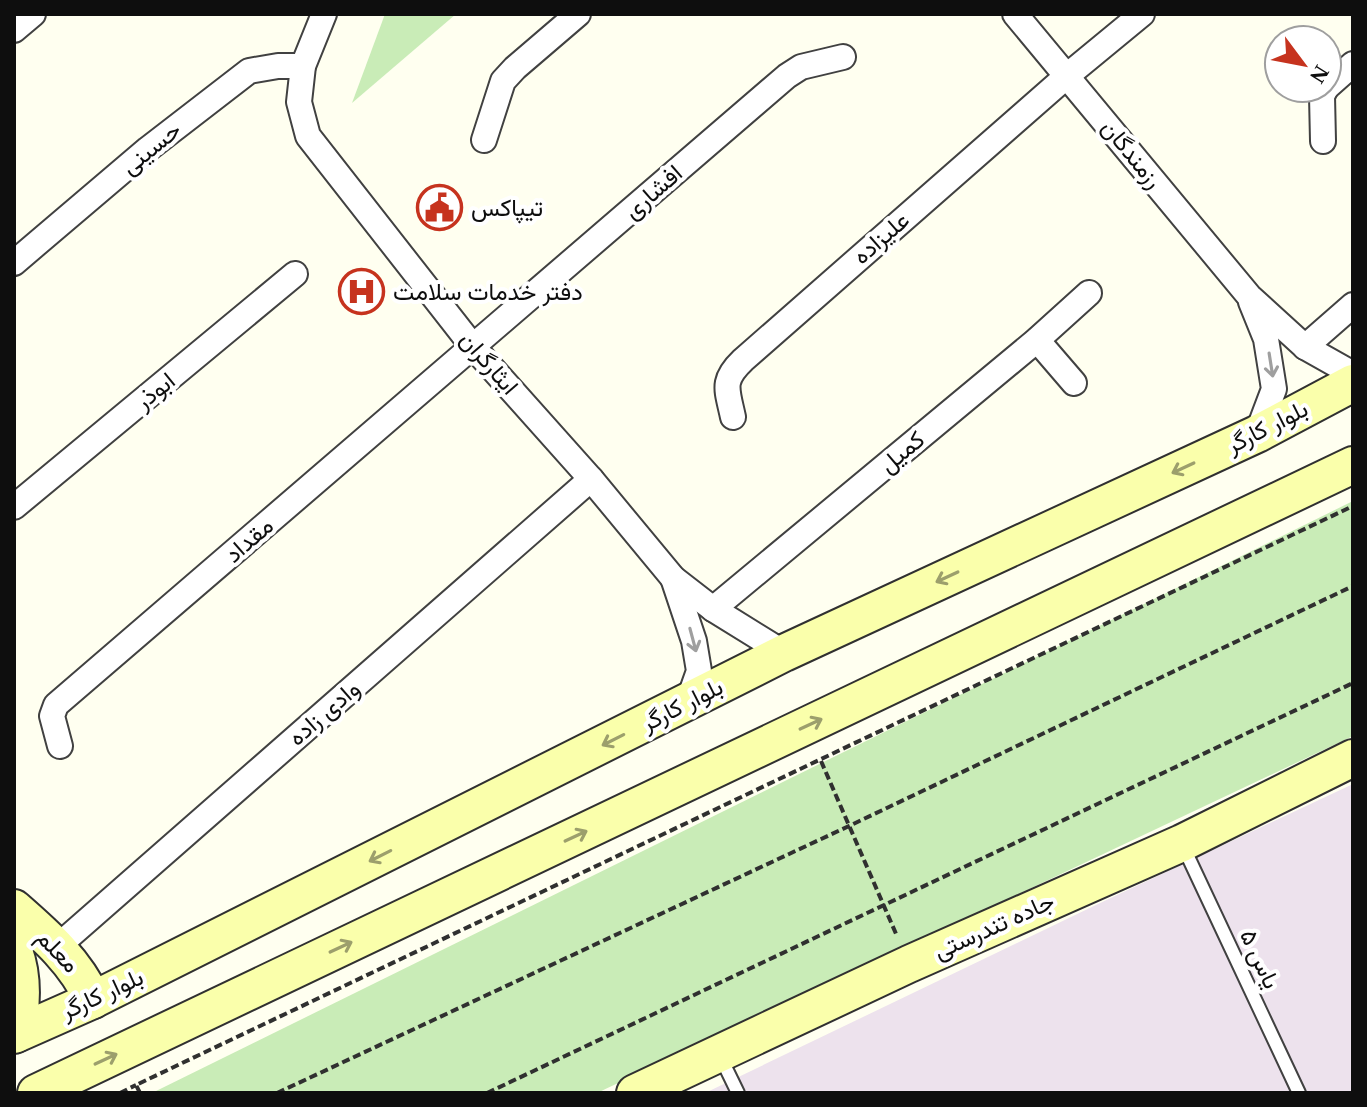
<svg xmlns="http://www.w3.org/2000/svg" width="1367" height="1107" viewBox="0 0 1367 1107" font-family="'Times New Roman',Vazirmatn,serif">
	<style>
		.industrial { fill: #ede2ed }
		.green { fill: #c9ecb7 }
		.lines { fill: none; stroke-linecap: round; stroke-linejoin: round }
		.lane-casing { stroke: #414141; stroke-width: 16 }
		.street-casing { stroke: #414141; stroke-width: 28 }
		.secondary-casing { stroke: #303030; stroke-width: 40 }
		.path { stroke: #303030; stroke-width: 4; stroke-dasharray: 8 4; stroke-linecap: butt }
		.lane { stroke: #fff; stroke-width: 12 }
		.street { stroke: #fff; stroke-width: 24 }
		.secondary { stroke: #faffab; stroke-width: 36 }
		.oneway { stroke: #9f9f9f }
		.oneway2 { stroke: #9c9f6c }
		.labels { text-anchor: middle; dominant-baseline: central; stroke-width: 8; stroke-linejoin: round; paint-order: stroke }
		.street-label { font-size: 24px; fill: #0e0e0e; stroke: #fff }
		.poi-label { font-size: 24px; fill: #0e0e0e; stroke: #fff; text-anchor: start }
	</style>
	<rect width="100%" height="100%" fill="#fffff0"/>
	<!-- industrial -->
	<path class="industrial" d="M1353 784V1093H705L1098 904Z"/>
	<!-- green -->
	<g class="green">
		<path d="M385 14H456L352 103Z"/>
		<path d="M1353 501V736L597 1093H152Z"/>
	</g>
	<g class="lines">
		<defs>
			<g id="lane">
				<path d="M1183 846 1299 1093"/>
				<path d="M720 1056 738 1093"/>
			</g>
			<g id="street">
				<path d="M324 14 303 66 299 102 308 136 474 348 591 479 673 578 713 609 784 653"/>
				<path d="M1015 14 1249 296 1305 347 1353 374"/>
				<path d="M14 30 33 14"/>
				<path d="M1327 87 1353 64"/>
				<path d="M484 140 503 81 515 68 578 14"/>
				<path d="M1323 141 1322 96 1326 88"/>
				<path d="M14 263 148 149 249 71 278 66H303"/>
				<path d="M1251 302 1266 339 1274 389 1257 434"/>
				<path d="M1037 340 1074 383"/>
				<path d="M1305 347 1353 305"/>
				<path d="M733 417C727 389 721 381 743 360L1068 75 1142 14"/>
				<path d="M14 507 295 274"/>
				<path d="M673 578 694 641 699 671 688 702"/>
				<path d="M713 609 1037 340 1089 293"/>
				<path d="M60 746 52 716 56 705 787 76 801 67 843 57"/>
				<path d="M57 947 591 479"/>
			</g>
			<g id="secondary">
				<path d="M14 908C46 936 75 961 93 1000"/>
				<path d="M14 951C24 978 22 1007 16 1034"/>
				<path d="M14 1035 93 1000 784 653 1257 434 1353 383"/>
				<path d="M36 1093 1353 465"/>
				<path d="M635 1093 909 964 1182 843 1353 758"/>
			</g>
		</defs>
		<!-- lane casing -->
		<use href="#lane" class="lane-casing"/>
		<!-- street casing -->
		<use href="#street" class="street-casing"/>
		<!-- secondary casing -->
		<use href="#secondary" class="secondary-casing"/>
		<!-- path -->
		<g class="path">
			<path d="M821 761 897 936"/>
			<path d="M120 1093 136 1085"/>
			<path d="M140 1093 136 1085 1353 506"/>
			<path d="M277 1093 849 826 1353 586"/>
			<path d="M487 1093 1353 683"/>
		</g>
		<!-- lane -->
		<use href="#lane" class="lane"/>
		<!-- street -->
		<use href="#street" class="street"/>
		<!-- secondary -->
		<use href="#secondary" class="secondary"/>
	</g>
	<!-- one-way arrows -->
	<defs><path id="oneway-shaft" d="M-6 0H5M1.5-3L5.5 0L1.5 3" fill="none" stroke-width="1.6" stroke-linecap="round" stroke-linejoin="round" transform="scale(2)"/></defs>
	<g class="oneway">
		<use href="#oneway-shaft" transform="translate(1271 365) rotate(81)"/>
		<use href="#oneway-shaft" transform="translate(693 640) rotate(75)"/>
	</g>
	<g class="oneway2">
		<use href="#oneway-shaft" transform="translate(1183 468) rotate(155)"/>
		<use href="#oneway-shaft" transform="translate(947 577) rotate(155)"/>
		<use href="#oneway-shaft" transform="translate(811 724) rotate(-25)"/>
		<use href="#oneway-shaft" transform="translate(613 740) rotate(153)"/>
		<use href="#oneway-shaft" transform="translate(576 836) rotate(-25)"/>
		<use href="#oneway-shaft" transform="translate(380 856) rotate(153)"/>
		<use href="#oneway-shaft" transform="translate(341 947) rotate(-25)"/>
		<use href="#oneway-shaft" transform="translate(106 1059) rotate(-25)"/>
	</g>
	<!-- icons -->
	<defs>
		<symbol id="civic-ring" viewBox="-11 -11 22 22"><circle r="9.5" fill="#fff" stroke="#c6331e" stroke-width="1.5"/><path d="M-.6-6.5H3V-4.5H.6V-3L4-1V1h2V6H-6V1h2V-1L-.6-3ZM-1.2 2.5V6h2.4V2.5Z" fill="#c6331e"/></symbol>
		<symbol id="hospital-ring" viewBox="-11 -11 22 22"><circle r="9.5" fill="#fff" stroke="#c6331e" stroke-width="1.5"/><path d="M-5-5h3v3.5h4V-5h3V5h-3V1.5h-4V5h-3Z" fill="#c6331e"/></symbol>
	</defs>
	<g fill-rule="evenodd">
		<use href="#civic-ring" x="414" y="182" width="51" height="51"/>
		<use href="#hospital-ring" x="336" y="266" width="51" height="51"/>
	</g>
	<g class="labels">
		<!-- street labels -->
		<g class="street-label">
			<text transform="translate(151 148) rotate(-39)">حسینی</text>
			<text transform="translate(1132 154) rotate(51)">رزمندگان</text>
			<text transform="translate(653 192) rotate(-41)">افشاری</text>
			<text transform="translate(881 238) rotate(-41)">علیزاده</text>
			<text transform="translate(489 363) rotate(49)">ایثارگران</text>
			<text transform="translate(155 391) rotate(-39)">ابوذر</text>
			<text transform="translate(1267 427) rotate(-27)">بلوار کارگر</text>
			<text transform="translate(902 452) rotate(-40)">کمیل</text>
			<text transform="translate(249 540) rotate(-41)">مقداد</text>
			<text transform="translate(682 705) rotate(-27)">بلوار کارگر</text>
			<text transform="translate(324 713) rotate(-41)">وادی زاده</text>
			<text transform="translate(994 926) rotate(-24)">جاده تندرستی</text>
			<text transform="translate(58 951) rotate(46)">معلم</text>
			<text transform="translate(1260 959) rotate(65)">یاس ۵</text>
			<text transform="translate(102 994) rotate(-25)">بلوار کارگر</text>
		</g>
		<!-- poi labels -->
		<g class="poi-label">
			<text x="471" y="208">تیپاکس</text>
			<text x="393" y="292">دفتر خدمات سلامت</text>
		</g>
	</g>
	<!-- border -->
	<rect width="1367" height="1107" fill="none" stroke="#0e0e0e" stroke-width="32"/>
	<!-- north arrow -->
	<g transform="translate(1303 64) rotate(122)"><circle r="38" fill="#ffffff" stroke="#9f9f9f" stroke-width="2"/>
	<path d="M0-6L14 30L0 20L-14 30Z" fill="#c6331e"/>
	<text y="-12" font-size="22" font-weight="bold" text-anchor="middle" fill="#0e0e0e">N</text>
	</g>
</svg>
